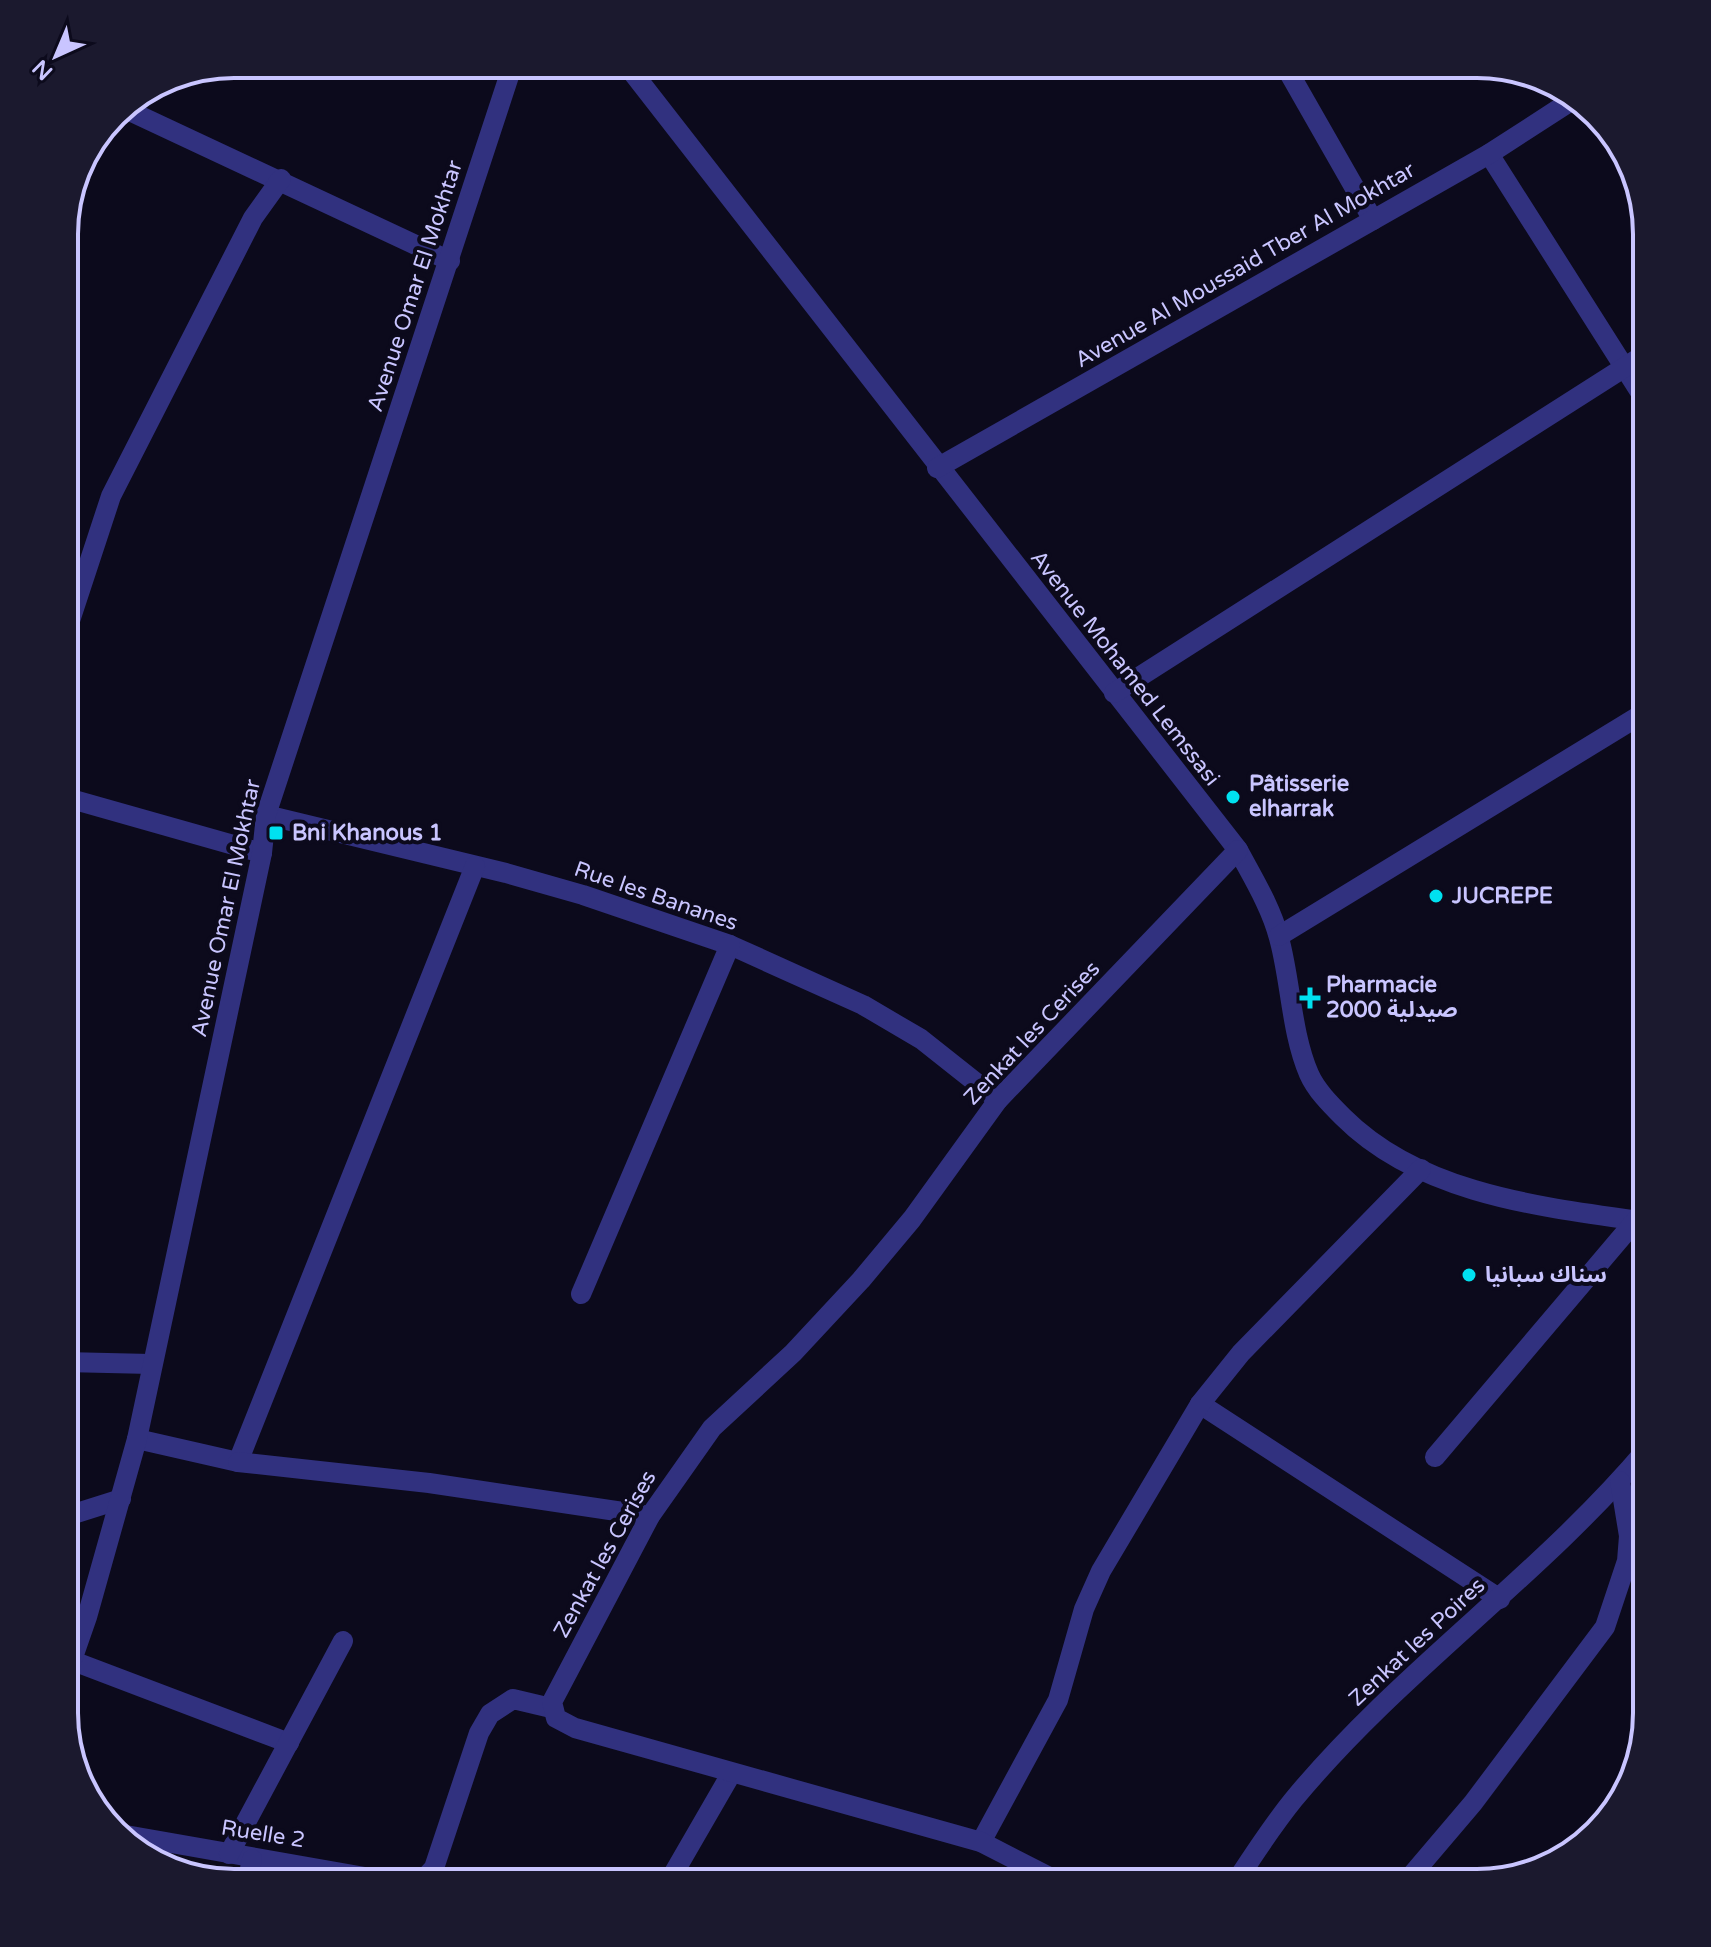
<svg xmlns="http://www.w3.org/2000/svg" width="1711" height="1947" viewBox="0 0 1711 1947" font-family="'Varela Round','Noto Sans Arabic',sans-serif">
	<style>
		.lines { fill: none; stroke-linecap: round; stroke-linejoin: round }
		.minor { stroke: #31317f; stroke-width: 20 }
		.poi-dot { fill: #00e1f0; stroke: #0c0a1c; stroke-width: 3 }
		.labels { text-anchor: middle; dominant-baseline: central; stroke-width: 8; stroke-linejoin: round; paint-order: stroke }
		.street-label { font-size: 22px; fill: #c9c5ff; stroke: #0c0a1c }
		.poi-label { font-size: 22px; font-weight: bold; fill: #c9c5ff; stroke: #0c0a1c; text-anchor: start }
		.rim { fill: none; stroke: #c9c5ff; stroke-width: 4 }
	</style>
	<rect width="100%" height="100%" fill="#0c0a1c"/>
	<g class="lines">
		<!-- minor -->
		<g class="minor">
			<path d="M626 64 1238 850C1253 878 1271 907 1279 938 1291 982 1291 1032 1309 1074 1316 1090 1330 1104 1343 1117 1421 1195 1543 1207 1647 1222"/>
			<path d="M1284 64 1373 220"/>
			<path d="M121 107 450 261"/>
			<path d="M1489 154 1647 403"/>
			<path d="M937 468 1489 154 1574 99"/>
			<path d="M64 639 111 496 253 218 281 179"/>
			<path d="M1114 693 1647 353"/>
			<path d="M64 797 262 853"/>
			<path d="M266 815 506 873 583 895 730 945 863 1005 921 1039 998 1100"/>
			<path d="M1279 936 1647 711"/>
			<path d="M581 1294 730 945"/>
			<path d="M64 1362 151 1364"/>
			<path d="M1200 1404 1500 1599"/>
			<path d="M137 1439 238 1462 475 866"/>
			<path d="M1435 1457 1636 1220"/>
			<path d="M238 1462 429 1483 650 1516"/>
			<path d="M64 1517 121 1499"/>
			<path d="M73 1661 289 1743"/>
			<path d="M64 1683 87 1617 137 1439 262 853 266 815 513 64"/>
			<path d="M120 1834 399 1883"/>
			<path d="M981 1842 1058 1700 1084 1609 1101 1571 1200 1404 1241 1353 1421 1169"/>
			<path d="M229 1854 343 1641"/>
			<path d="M247 1883 252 1859"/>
			<path d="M420 1883 434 1868 479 1733 490 1714 513 1699 551 1708"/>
			<path d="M668 1883 731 1774"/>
			<path d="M1061 1883 981 1842 575 1728 556 1718 552 1702 650 1516 712 1428 793 1353 861 1280 912 1219 998 1100 1238 850"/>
			<path d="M1235 1883C1254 1854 1272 1826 1294 1799 1400 1671 1540 1576 1647 1449"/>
			<path d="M1405 1883 1473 1803 1605 1627 1627 1561 1629 1536 1620 1481"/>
		</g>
	</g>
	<!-- markers -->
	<g class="poi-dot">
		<circle cx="1233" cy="797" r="8"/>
		<rect x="268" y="825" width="16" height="16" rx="4"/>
		<circle cx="1436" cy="896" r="8"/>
		<path d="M1306 986h8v8h8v8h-8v8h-8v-8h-8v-8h8z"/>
		<circle cx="1469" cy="1275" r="8"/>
	</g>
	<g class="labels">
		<!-- street labels -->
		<g class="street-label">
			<text transform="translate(1245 265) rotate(-30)">Avenue Al Moussaid Tber Al Mokhtar</text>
			<text transform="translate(415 286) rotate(-72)">Avenue Omar El Mokhtar</text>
			<text transform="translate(1125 668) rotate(52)">Avenue Mohamed Lemssasi</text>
			<text transform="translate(656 896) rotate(19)">Rue les Bananes</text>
			<text transform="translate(226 908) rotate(-78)">Avenue Omar El Mokhtar</text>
			<text transform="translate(1032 1033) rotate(-47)">Zenkat les Cerises</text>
			<text transform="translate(605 1554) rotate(-61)">Zenkat les Cerises</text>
			<text transform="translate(1417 1642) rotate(-43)">Zenkat les Poires</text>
			<text transform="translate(263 1834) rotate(9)">Ruelle 2</text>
		</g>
		<!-- poi labels -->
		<g class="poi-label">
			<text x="1249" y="784">Pâtisserie<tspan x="1249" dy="25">elharrak</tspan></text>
			<text x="292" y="833">Bni Khanous 1</text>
			<text x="1452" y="896">JUCREPE</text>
			<text x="1326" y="985">Pharmacie<tspan x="1326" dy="25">2000 صيدلية</tspan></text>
			<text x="1485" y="1275">سناك سبانيا</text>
		</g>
	</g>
	<!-- crop -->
	<path d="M0 0H1711V1947H0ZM234 78H1477A156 156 0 0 1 1633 234V1713A156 156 0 0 1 1477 1869H234A156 156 0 0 1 78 1713V234A156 156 0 0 1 234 78Z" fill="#1b192e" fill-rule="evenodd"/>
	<path class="rim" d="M234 78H1477A156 156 0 0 1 1633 234V1713A156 156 0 0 1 1477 1869H234A156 156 0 0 1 78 1713V234A156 156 0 0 1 234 78Z"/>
	<!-- north arrow -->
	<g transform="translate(56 56) rotate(224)" stroke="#0c0a1c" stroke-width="6" paint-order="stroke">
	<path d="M0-6L14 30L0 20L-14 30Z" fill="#c9c5ff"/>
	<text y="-12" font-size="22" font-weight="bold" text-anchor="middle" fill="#c9c5ff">N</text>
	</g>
</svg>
